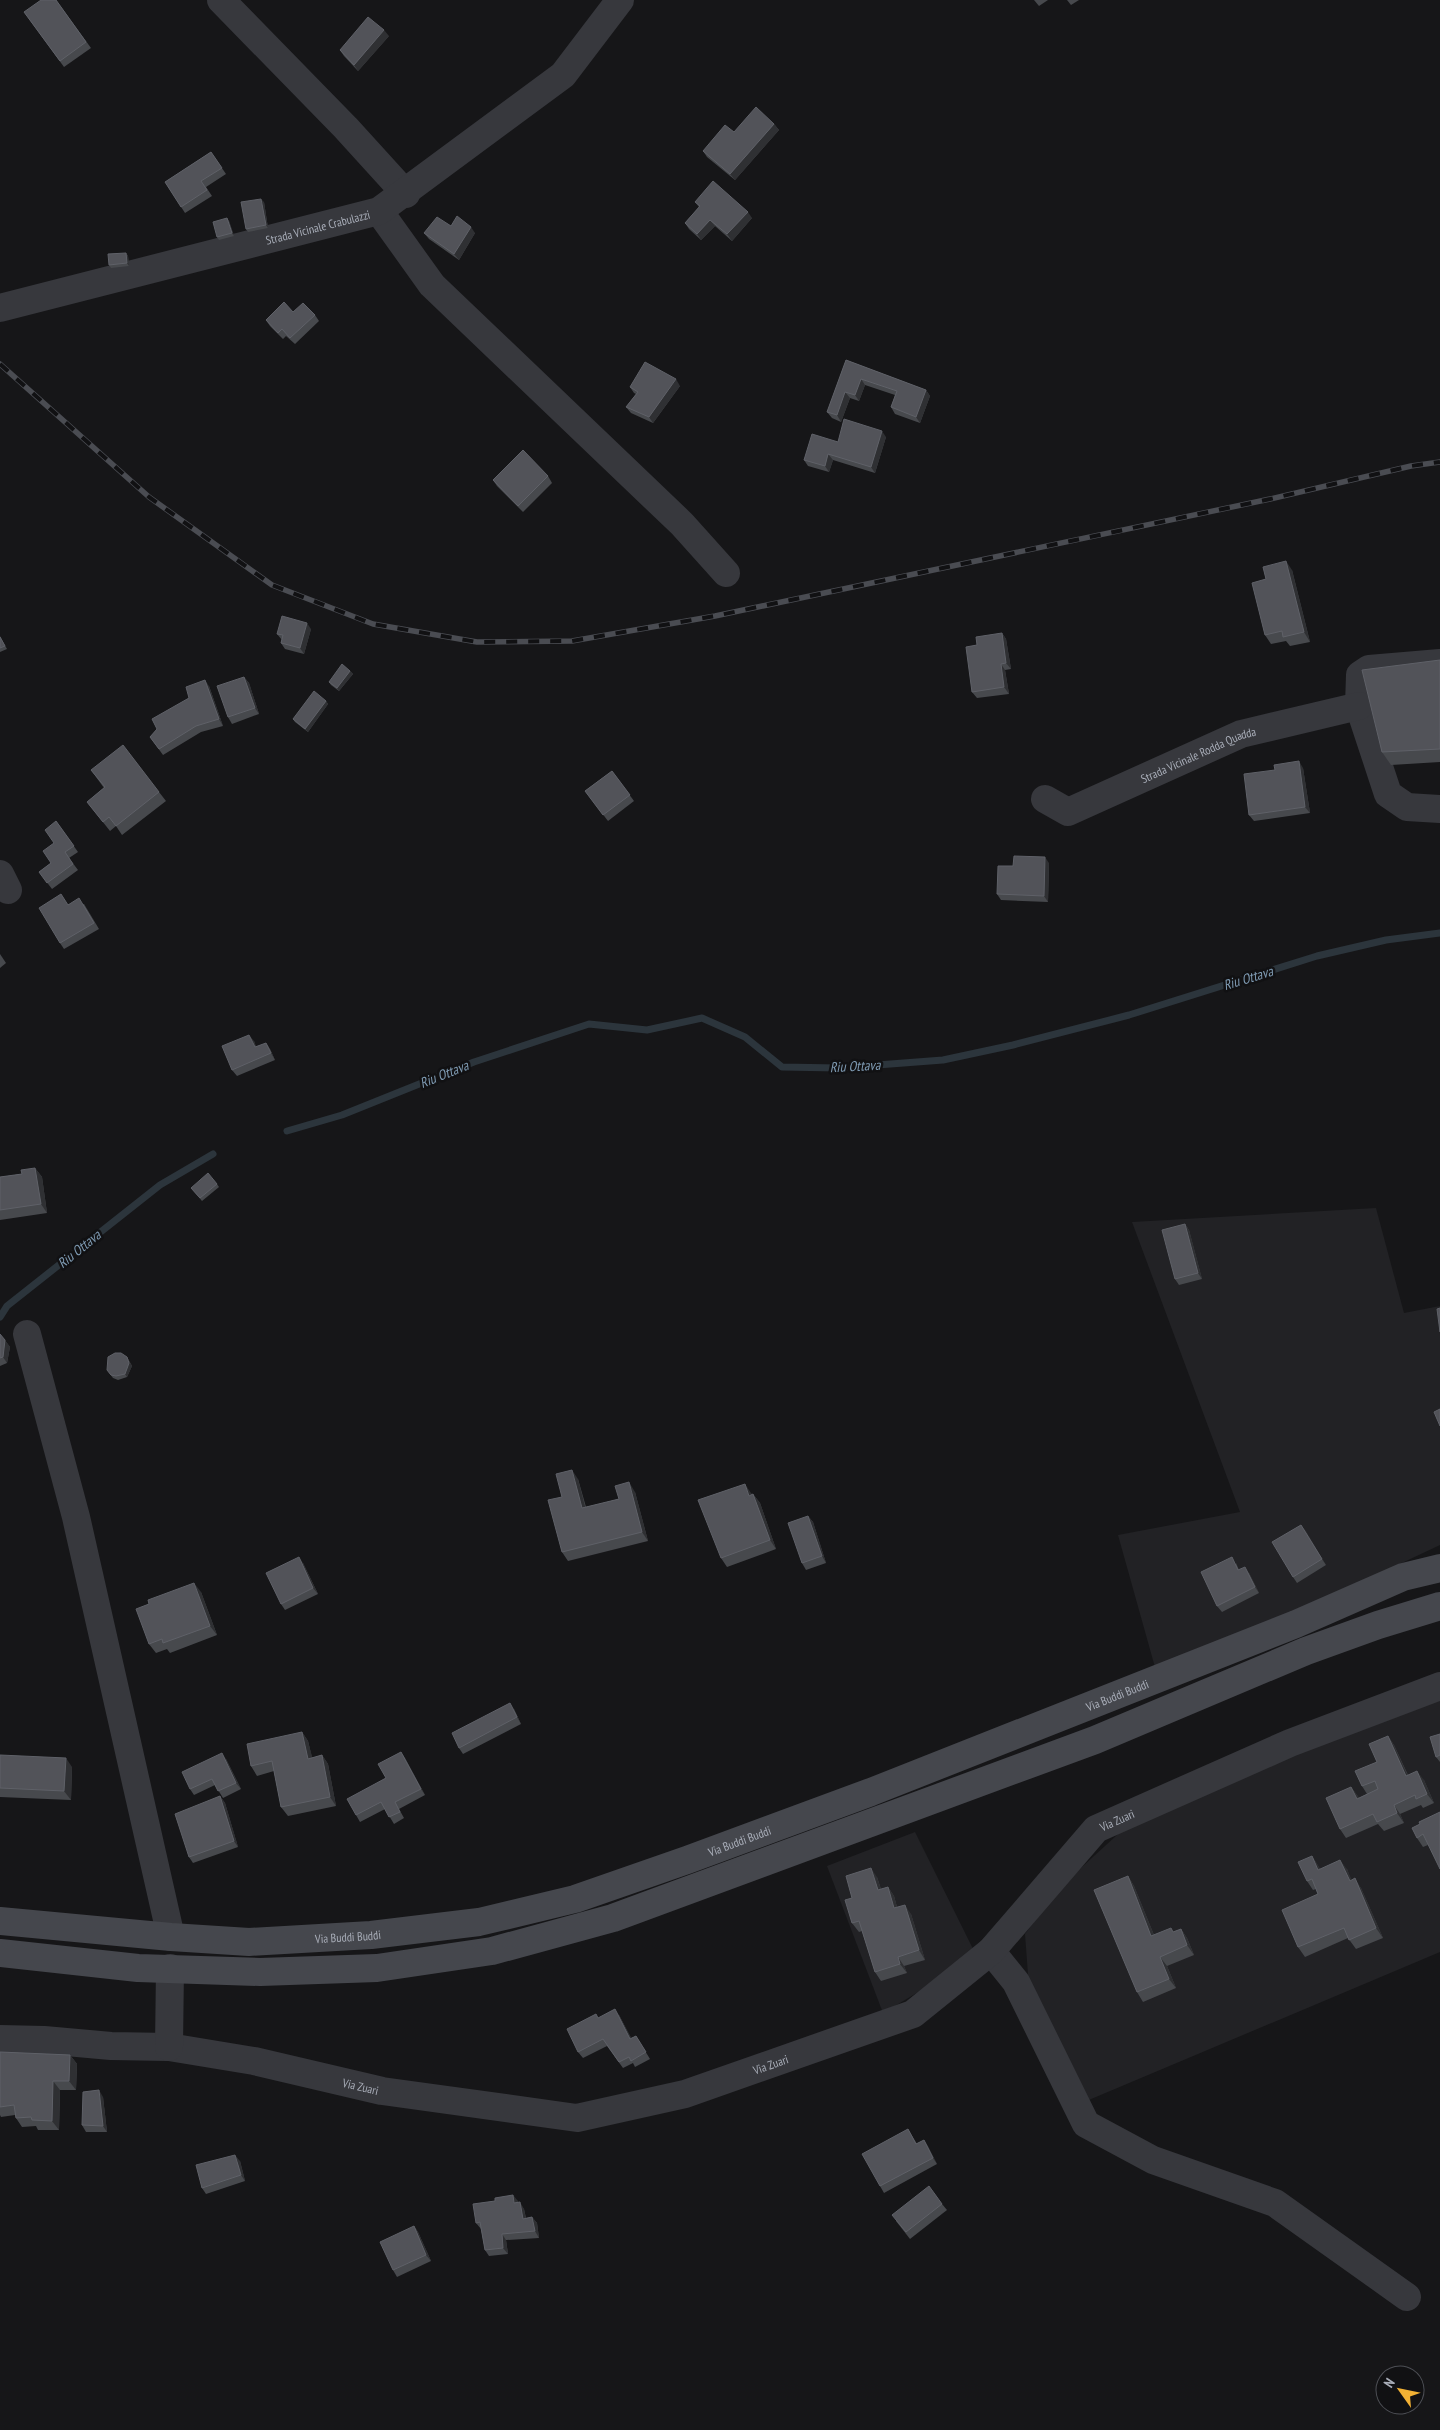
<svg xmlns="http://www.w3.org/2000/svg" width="1440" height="2430" viewBox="0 0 1440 2430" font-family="'PT Sans Narrow',sans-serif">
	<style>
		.built { fill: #222225 }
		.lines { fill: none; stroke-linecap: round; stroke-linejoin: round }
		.stream { stroke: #2c353c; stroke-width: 7 }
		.street { stroke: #37383d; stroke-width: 28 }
		.secondary { stroke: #45474d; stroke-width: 28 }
		.rail-casing { stroke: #4a4c52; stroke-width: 5.5 }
		.rail { stroke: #111113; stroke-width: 4; stroke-dasharray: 11; stroke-linecap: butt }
		.wall { fill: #47494d }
		.shaded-wall { fill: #2f3033 }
		.building { fill: #525359; stroke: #5f6168 }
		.labels { text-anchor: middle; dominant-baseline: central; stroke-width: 5; stroke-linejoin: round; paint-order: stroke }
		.street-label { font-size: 12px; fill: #a8adb8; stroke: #111113 }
		.water-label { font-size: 14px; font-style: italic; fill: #7f9bb3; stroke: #111113 }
	</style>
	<rect width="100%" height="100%" fill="#161618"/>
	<!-- built -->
	<g class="built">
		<path d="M1376 1208 1404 1313 1440 1306V1545L1158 1678 1118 1535 1240 1512 1132 1222Z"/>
		<path d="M1440 1691V1952L1084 2102 1029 1988 1025 1934 1060 1887 1139 1815Z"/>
		<path d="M915 1832 977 1957 883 2013 827 1866Z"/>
	</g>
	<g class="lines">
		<!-- stream -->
		<g class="stream">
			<path d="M287 1131 342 1115 474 1062 589 1024 647 1030 702 1018 745 1037 782 1067 838 1068 943 1060 1013 1045 1129 1015 1317 956 1386 940 1440 933"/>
			<path d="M0 1317 7 1306 160 1185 213 1154"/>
		</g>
		<!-- street -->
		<g class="street">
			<path d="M221 0 346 128 406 194"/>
			<path d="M379 211 432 285 682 524 726 573"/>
			<path id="s1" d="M0 308 379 211 563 75 620 0"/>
			<path d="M1440 663 1369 669 1360 675 1359 706 1388 794 1407 807 1440 809"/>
			<path id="s2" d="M1045 799 1068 812 1241 734 1359 706"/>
			<path d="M0 874 8 890"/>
			<path d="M27 1334 76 1517 171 1937"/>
			<path d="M991 1951 1016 1982 1086 2124 1153 2160 1275 2203 1407 2297"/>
			<path id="s3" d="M0 2039 44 2040 111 2046 169 2047 254 2061 382 2091 577 2118 685 2094 913 2014 991 1951 1096 1829 1290 1743 1440 1686"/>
			<path d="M169 2047 170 1968"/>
		</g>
		<!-- secondary -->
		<g class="secondary">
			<path id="s4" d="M0 1921 171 1937 249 1942 371 1935 479 1922 575 1899 687 1860 871 1792 1296 1624 1403 1577 1440 1568"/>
			<path d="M0 1953 138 1968 260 1972 377 1968 492 1951 613 1918 1095 1740 1306 1651 1378 1625 1440 1606"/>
		</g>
		<defs>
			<path id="rail" d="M0 364 149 497 272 585 373 624 477 642 572 641 715 616 1270 499 1411 466 1440 462"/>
		</defs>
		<!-- rail casing -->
		<use href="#rail" class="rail-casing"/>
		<!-- rail -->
		<use href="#rail" class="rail"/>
	</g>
	<!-- wall -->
	<g class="wall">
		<path d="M56 0 91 48 64 67 24 12Z"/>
		<path d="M1034 0H1048L1039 6Z"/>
		<path d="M1067 0H1079L1071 5Z"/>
		<path d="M389 36 358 71 344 56 340 50Z"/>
		<path d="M774 124 779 130 735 180 707 157 703 151 734 132Z"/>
		<path d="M211 152 226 174 206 187 212 196 185 213 165 182Z"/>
		<path d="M264 202 268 228 248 232 246 229Z"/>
		<path d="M695 202 752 218 732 241 715 226 701 240 689 229 685 223 699 207Z"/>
		<path d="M227 218 229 221 234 236 219 240 217 237Z"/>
		<path d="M451 226 475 233 459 260 429 239 424 233Z"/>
		<path d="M126 253 128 256 129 266 111 268 109 265Z"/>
		<path d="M293 312 315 315 319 321 295 344 286 336 283 339 270 326 266 320Z"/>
		<path d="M846 360 926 390 930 396 920 423 895 414 891 407 895 395 865 385 859 401 850 398 841 422 832 418 827 412Z"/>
		<path d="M680 386 653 423 631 413 626 407 636 394 634 393 630 387Z"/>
		<path d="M886 437 875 473 833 460 829 472 808 466 804 460 838 442Z"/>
		<path d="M548 476 552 483 523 512 497 486 493 480Z"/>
		<path d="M1292 570 1310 642 1290 646 1286 641 1271 644 1265 635 1266 579Z"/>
		<path d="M311 629 304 654 285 649 281 643 282 640 277 634Z"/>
		<path d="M1002 633 1006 639 1011 669 1005 670 1009 694 977 698 972 692 977 645Z"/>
		<path d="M0 636 7 649 0 652Z"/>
		<path d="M1440 660V762L1391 765 1382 752Z"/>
		<path d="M350 671 353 674 339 691 331 685 329 682Z"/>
		<path d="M244 677 249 683 259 714 232 724 228 717Z"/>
		<path d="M209 686 223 726 201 732 163 755 150 737 189 698Z"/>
		<path d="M326 701 328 704 308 732 295 722 293 719Z"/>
		<path d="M1303 768 1310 813 1254 821 1249 815 1275 770Z"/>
		<path d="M91 770 159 792 166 801 122 835 116 826 110 831 87 802 104 788Z"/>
		<path d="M612 771 634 801 608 821 585 791Z"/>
		<path d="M56 821 78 852 69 858 78 870 52 889 39 872 51 863 54 843Z"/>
		<path d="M1049 863 1048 902 1001 900 997 894 1013 866Z"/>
		<path d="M68 904H84L99 929 64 949 60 943Z"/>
		<path d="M0 954 6 963 0 968Z"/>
		<path d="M254 1041 256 1047 266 1043 270 1049 275 1060 237 1076 232 1070Z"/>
		<path d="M35 1168 42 1177 47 1213 0 1220V1177L22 1174Z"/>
		<path d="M217 1184 219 1187 202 1201 191 1188Z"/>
		<path d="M1185 1224 1189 1230 1202 1279 1179 1285 1175 1279Z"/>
		<path d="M0 1334 10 1347 7 1363 0 1366Z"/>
		<path d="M127 1357 132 1366 127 1377 118 1380 113 1378 107 1370Z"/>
		<path d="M578 1479 586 1507 619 1499 635 1492 648 1541 568 1561 562 1552V1497Z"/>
		<path d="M751 1493 752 1495 753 1494 760 1503 776 1549 727 1567 721 1558Z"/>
		<path d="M808 1516 813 1522 826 1563 806 1570 802 1563Z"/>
		<path d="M1301 1525 1326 1565 1297 1583 1293 1577Z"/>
		<path d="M303 1563 318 1594 285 1610 281 1604Z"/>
		<path d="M1236 1563 1239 1570 1249 1573 1259 1593 1222 1612 1217 1606Z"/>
		<path d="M201 1592 217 1635 170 1653 167 1649 156 1653 149 1644Z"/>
		<path d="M514 1709 521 1724 463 1754 459 1748Z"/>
		<path d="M302 1732 308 1741 312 1758 322 1755 328 1764 336 1806 288 1816 281 1807 274 1771 257 1776 251 1766Z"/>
		<path d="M1440 1734V1762L1436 1757Z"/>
		<path d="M1388 1736 1394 1745 1408 1775 1424 1780 1434 1803 1423 1808 1421 1805 1400 1814 1404 1823 1384 1831 1378 1824 1346 1838 1340 1829 1351 1787 1359 1798 1367 1794 1362 1786 1377 1762Z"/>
		<path d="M401 1752 405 1758 425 1795 399 1809 404 1818 394 1824 385 1809 360 1822 356 1815 386 1778Z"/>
		<path d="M0 1755 72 1767 71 1800 0 1797Z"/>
		<path d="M226 1759 241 1789 223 1798 215 1785 194 1795 190 1789Z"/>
		<path d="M220 1796 225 1803 238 1847 193 1863 189 1857Z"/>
		<path d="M1420 1824 1428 1845 1423 1847 1417 1838Z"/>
		<path d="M1312 1856 1320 1869H1347L1351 1880 1361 1888 1383 1938 1356 1949 1348 1938 1305 1957 1298 1947 1318 1894 1316 1889 1313 1890 1307 1881Z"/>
		<path d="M1128 1876 1134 1886 1154 1935 1174 1932 1181 1929 1187 1938 1194 1955 1167 1966 1176 1988 1143 2002 1137 1992Z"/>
		<path d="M877 1877 881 1889 888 1887 894 1896 897 1907 911 1914 925 1960 904 1966 907 1973 881 1981 875 1972 862 1931 859 1932 852 1923V1898Z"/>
		<path d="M619 2015 631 2038 636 2036 650 2059 635 2067 633 2063 623 2068 607 2046 583 2058 578 2052 598 2018Z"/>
		<path d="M0 2052 70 2055 77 2064 76 2090H60L59 2130H38L36 2126 22 2127 16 2118 15 2115 1 2117 0 2115Z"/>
		<path d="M103 2097 107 2132H86L82 2125Z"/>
		<path d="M908 2129 917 2144 924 2140 937 2164 884 2193 880 2186Z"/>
		<path d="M240 2161 245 2181 206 2194 202 2188Z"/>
		<path d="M518 2201V2203L524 2209 526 2218 532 2217 537 2223 539 2238 506 2240 508 2254 489 2256 485 2250 481 2229 476 2223Z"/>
		<path d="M942 2204 947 2210 910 2239 896 2221Z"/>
		<path d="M414 2226 418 2232 431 2261 397 2277 393 2270Z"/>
	</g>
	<!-- shaded-wall -->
	<g class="shaded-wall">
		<path d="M384 30 389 36 358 71 354 65Z"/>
		<path d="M774 124 779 130 735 180 730 174Z"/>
		<path d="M261 199 264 202 268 228 266 225Z"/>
		<path d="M748 212 752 218 732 241 727 234Z"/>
		<path d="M227 218 229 221 234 236 232 233Z"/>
		<path d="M710 220 715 226 701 240 697 234Z"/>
		<path d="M471 227 475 233 459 260 454 254Z"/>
		<path d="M126 253 128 256 129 266 127 263Z"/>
		<path d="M676 379 680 386 653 423 649 417Z"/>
		<path d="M861 379 865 385 859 401 855 395Z"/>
		<path d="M926 390 930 396 920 423 916 417Z"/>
		<path d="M845 392 850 398 841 422 837 415Z"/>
		<path d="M882 431 886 437 875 473 871 467Z"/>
		<path d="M828 454 833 460 829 472 825 466Z"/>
		<path d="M1286 561 1292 570 1310 642 1304 632Z"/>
		<path d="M307 623 311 629 304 654 300 648Z"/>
		<path d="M1002 633 1006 639 1011 669 1006 663Z"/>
		<path d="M1001 664 1005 670 1009 694 1004 687Z"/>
		<path d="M350 671 353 674 339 691 337 688Z"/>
		<path d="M244 677 249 683 259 714 255 708Z"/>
		<path d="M205 680 209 686 223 726 219 719Z"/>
		<path d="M326 701 328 704 308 732 305 729Z"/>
		<path d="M1299 761 1303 768 1310 813 1305 807Z"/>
		<path d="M1045 857 1049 863 1048 902 1044 896Z"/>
		<path d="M249 1035 254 1041 259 1054 255 1047Z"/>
		<path d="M266 1043 270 1049 275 1060 271 1053Z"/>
		<path d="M35 1168 42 1177 47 1213 41 1204Z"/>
		<path d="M1185 1224 1189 1230 1202 1279 1198 1273Z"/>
		<path d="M5 1340 10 1347 7 1363 3 1357Z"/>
		<path d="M127 1357 132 1366 127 1377 125 1374Z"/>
		<path d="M572 1470 578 1479 588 1518 582 1508Z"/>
		<path d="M629 1482 635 1492 648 1541 642 1532Z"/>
		<path d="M745 1484 751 1493 755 1505 749 1496Z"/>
		<path d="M753 1494 760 1503 776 1549 770 1540Z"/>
		<path d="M808 1516 813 1522 826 1563 822 1556Z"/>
		<path d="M1301 1525 1306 1531 1326 1565 1322 1559Z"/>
		<path d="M299 1557 303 1563 318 1594 313 1588Z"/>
		<path d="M1245 1567 1249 1573 1259 1593 1255 1587Z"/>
		<path d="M194 1583 201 1592 217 1635 210 1626Z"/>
		<path d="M510 1703 514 1709 521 1724 517 1717Z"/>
		<path d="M302 1732 308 1741 315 1768 308 1759Z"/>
		<path d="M1388 1736 1394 1745 1412 1785 1406 1776Z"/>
		<path d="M401 1752 405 1758 425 1795 421 1789Z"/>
		<path d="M222 1753 226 1759 241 1789 236 1783Z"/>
		<path d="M322 1755 328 1764 336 1806 330 1797Z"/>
		<path d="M66 1758 72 1767 71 1800 64 1791Z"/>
		<path d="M1417 1771 1424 1780 1434 1803 1427 1794Z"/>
		<path d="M1351 1787 1358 1796 1363 1808 1357 1799Z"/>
		<path d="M220 1796 225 1803 238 1847 234 1841Z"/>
		<path d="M1394 1805 1400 1814 1404 1823 1397 1813Z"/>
		<path d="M1312 1856 1318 1865 1324 1879 1318 1870Z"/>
		<path d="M1340 1860 1347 1869 1356 1890 1350 1881Z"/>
		<path d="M871 1868 877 1877 884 1899 878 1890Z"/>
		<path d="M1128 1876 1134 1886 1158 1945 1151 1936Z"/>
		<path d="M1355 1878 1361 1888 1383 1938 1376 1928Z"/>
		<path d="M888 1887 894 1896 900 1918 894 1908Z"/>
		<path d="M905 1905 911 1914 925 1960 919 1950Z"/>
		<path d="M1181 1929 1187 1938 1194 1955 1187 1945Z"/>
		<path d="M898 1957 904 1966 907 1973 900 1964Z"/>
		<path d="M1160 1957 1167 1966 1176 1988 1169 1979Z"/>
		<path d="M615 2009 619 2015 635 2045 630 2039Z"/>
		<path d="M70 2055 77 2064 76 2090 69 2081Z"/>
		<path d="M53 2081 60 2090 59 2130 52 2121Z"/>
		<path d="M99 2090 103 2097 107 2132 103 2126Z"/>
		<path d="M924 2140 928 2146 937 2164 933 2158Z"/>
		<path d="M235 2155 240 2161 245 2181 241 2175Z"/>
		<path d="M513 2195 518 2201 519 2210 514 2203Z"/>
		<path d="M520 2202 524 2209 527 2225 523 2219Z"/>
		<path d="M532 2217 537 2223 539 2238 535 2231Z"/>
		<path d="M414 2226 418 2232 431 2261 426 2255Z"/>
		<path d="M502 2234 506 2240 508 2254 503 2248Z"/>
	</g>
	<!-- building -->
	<g class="building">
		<path d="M41 0H56L86 42 60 61 24 12Z"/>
		<path d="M368 17 384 30 354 65 340 50Z"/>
		<path d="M756 107 774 124 730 174 703 151 725 125 734 132Z"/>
		<path d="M211 152 222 168 201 181 207 190 181 207 165 182Z"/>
		<path d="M713 181 748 212 727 234 710 220 697 234 685 223 700 206 695 202Z"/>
		<path d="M261 199 266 225 246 229 241 202Z"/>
		<path d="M457 216 471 227 454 254 424 233 437 217 451 226Z"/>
		<path d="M227 218 232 233 217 237 213 222Z"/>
		<path d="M126 253 127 263 109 265 108 254Z"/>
		<path d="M284 302 293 312 303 303 315 315 290 338 282 329 278 333 266 320Z"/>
		<path d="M846 360 926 390 916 417 891 407 897 391 861 379 855 395 845 392 837 415 827 412Z"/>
		<path d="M645 362 676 379 649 417 626 407 638 392 630 387Z"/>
		<path d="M844 419 882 431 871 467 828 454 825 466 804 460 812 434 838 442Z"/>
		<path d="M523 450 548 476 518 506 493 480Z"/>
		<path d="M1286 561 1304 632 1283 637 1282 631 1265 635 1252 583 1266 579 1263 567Z"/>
		<path d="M282 616 307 623 300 648 281 643 283 635 277 634Z"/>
		<path d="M1002 633 1006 663 1001 664 1004 687 972 692 966 647 977 645 976 637Z"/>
		<path d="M0 637 5 646 0 648Z"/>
		<path d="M1440 660V749L1382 752 1362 670Z"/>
		<path d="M342 664 350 671 337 688 329 682Z"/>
		<path d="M244 677 255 708 228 717 217 686Z"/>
		<path d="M205 680 219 719 196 726 159 749 150 737 157 729 152 719 189 698 186 687Z"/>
		<path d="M314 691 326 701 305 729 293 719Z"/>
		<path d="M123 745 159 792 116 826 109 817 103 822 87 802 105 787 91 770Z"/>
		<path d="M1299 761 1305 807 1249 815 1244 774 1275 770 1274 765Z"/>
		<path d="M612 771 630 795 603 815 585 791Z"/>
		<path d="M56 821 74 846 65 852 73 864 47 883 39 872 51 863 43 851 54 843 45 830Z"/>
		<path d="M1014 856 1045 857 1044 896 997 894 998 866H1013Z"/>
		<path d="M61 894 68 905 79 898 94 923 60 943 39 908Z"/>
		<path d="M249 1035 255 1047 266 1043 271 1053 232 1070 222 1046Z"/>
		<path d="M35 1168 41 1204 0 1210V1177L22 1174 21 1170Z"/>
		<path d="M208 1173 217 1184 200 1198 191 1188Z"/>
		<path d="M1185 1224 1198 1273 1175 1279 1162 1230Z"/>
		<path d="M1440 1308V1332L1437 1309Z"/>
		<path d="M0 1334 5 1340 3 1357 0 1358Z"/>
		<path d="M115 1353H121L127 1357 129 1363 125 1374 116 1376 111 1375 107 1370 108 1357Z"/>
		<path d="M1440 1409V1426L1434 1412Z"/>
		<path d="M572 1470 582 1508 619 1499 615 1486 629 1482 642 1532 562 1552 548 1500 562 1497 556 1474Z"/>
		<path d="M745 1484 749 1496 753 1494 770 1540 721 1558 698 1500Z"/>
		<path d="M808 1516 822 1556 802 1563 788 1523Z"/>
		<path d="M1301 1525 1322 1559 1293 1577 1272 1542Z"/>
		<path d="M299 1557 313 1588 281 1604 266 1573Z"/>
		<path d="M1232 1557 1238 1570 1245 1567 1255 1587 1217 1606 1201 1572Z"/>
		<path d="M194 1583 210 1626 163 1643 162 1639 149 1644 136 1609 149 1604 148 1600Z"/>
		<path d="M510 1703 517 1717 459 1748 452 1733Z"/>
		<path d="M302 1732 308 1759 322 1755 330 1797 281 1807 272 1761 251 1766 247 1744Z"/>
		<path d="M1440 1734V1755L1436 1757 1430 1737Z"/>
		<path d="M1388 1736 1406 1776 1417 1771 1427 1794 1416 1799 1415 1795 1394 1805 1397 1813 1377 1822 1373 1814 1340 1829 1326 1798 1351 1787 1357 1799 1378 1789 1375 1781 1362 1786 1355 1771 1377 1762 1369 1744Z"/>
		<path d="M401 1752 421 1789 395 1802 400 1812 389 1817 381 1802 356 1815 347 1799 386 1778 378 1764Z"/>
		<path d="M222 1753 236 1783 218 1791 212 1779 190 1789 182 1772Z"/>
		<path d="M0 1755 66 1758 64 1791 0 1788Z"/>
		<path d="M220 1796 234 1841 189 1857 175 1814Z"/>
		<path d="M1440 1812V1869L1423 1834 1417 1838 1412 1828 1420 1824 1419 1822Z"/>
		<path d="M1312 1856 1318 1870 1340 1860 1350 1881 1355 1878 1376 1928 1349 1940 1344 1928 1298 1947 1282 1910 1318 1894 1312 1879 1307 1881 1298 1862Z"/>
		<path d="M871 1868 878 1890 888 1887 894 1908 905 1905 919 1950 898 1957 900 1964 875 1972 859 1921 852 1923 845 1900 852 1898 846 1876Z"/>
		<path d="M1128 1876 1151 1936 1171 1928 1173 1932 1181 1929 1187 1945 1160 1957 1169 1979 1137 1992 1094 1890Z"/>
		<path d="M615 2009 630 2039 636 2036 646 2052 631 2061 629 2057 619 2062 603 2039 578 2052 567 2029 596 2014 598 2018Z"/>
		<path d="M0 2052 70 2055 69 2081H53L52 2121 32 2120 31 2117 16 2118 14 2105 0 2107Z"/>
		<path d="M99 2090 103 2126 82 2125 83 2092Z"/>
		<path d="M908 2129 916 2144 924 2140 933 2158 880 2186 862 2154Z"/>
		<path d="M235 2155 241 2175 202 2188 196 2165Z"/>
		<path d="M929 2186 942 2204 906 2232 892 2215Z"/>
		<path d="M513 2195 514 2203 520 2202 523 2219 532 2217 535 2231 502 2234 503 2248 485 2250 480 2222 476 2223 473 2204 495 2201V2198Z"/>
		<path d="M414 2226 426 2255 393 2270 380 2242Z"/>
	</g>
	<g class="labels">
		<!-- street labels -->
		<g class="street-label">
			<text stroke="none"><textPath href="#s1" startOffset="328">Strada Vicinale Crabulazzi</textPath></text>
			<text stroke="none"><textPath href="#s2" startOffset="169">Strada Vicinale Rodda Quadda</textPath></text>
			<text stroke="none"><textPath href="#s4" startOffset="1159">Via Buddi Buddi</textPath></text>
			<text stroke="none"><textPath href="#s3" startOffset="1220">Via Zuari</textPath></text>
			<text stroke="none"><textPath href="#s4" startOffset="754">Via Buddi Buddi</textPath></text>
			<text stroke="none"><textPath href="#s4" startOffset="349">Via Buddi Buddi</textPath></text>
			<text stroke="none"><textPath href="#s3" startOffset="785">Via Zuari</textPath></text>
			<text stroke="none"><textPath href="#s3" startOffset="365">Via Zuari</textPath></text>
		</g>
		<!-- water labels -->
		<g class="water-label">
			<text transform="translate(1248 978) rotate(-17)">Riu Ottava</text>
			<text transform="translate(855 1066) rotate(-3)">Riu Ottava</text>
			<text transform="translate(444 1074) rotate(-22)">Riu Ottava</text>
			<text transform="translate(79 1249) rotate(-39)">Riu Ottava</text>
		</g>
	</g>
	<!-- north arrow -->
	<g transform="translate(1400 2390) rotate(303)"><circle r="24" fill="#111113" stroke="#4d4f55"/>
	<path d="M0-4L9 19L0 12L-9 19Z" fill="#f2b134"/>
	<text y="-8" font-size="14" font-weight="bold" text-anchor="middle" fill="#a8adb8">N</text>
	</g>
</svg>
